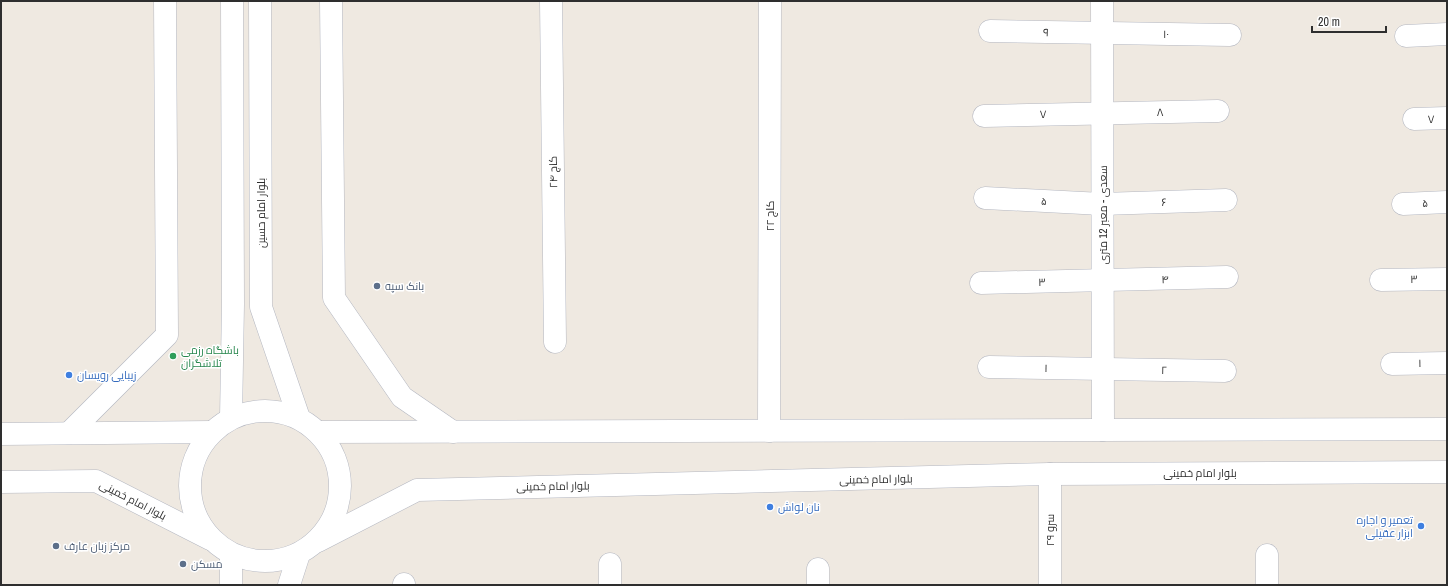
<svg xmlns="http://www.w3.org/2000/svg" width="1448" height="586" viewBox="0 0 1448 586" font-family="'Archivo Narrow',Cairo,sans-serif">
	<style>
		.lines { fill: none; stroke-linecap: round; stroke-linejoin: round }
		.street-casing { stroke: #b4b7c1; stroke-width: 23 }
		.secondary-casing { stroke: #b4b7c1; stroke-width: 23 }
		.street { stroke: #fff; stroke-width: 22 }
		.secondary { stroke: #fff; stroke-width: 22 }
		.service-dot { fill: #5c6f8a; stroke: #fff; stroke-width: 1.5 }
		.leisure-dot { fill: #2e9e5b; stroke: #fff; stroke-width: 1.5 }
		.shop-dot { fill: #3f7fe0; stroke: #fff; stroke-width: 1.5 }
		.labels { text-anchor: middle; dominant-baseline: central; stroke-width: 3; stroke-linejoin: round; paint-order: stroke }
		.street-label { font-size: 11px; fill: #2e2e2e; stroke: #fff }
		.service-label { font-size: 11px; fill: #4e5e75; stroke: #fff; text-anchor: start }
		.leisure-label { font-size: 11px; fill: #27864d; stroke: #fff; text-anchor: start }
		.shop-label { font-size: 11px; fill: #366cbe; stroke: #fff; text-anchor: start }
	</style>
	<rect width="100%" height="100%" fill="#efe9e1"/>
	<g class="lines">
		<defs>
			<g id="street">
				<path d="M331 1 334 298 402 397 453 432"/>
				<path d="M551 1 555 342"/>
				<path d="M1102 1 1103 430"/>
				<path d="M990 31 1230 35"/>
				<path d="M1406 36 1447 34"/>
				<path d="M984 116 1218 111"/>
				<path d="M1414 119 1447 118"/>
				<path d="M985 198 1102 204 1226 200"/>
				<path d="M1403 204 1447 202"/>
				<path d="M1381 280 1447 279"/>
				<path d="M981 283 1227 277"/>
				<path d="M1392 364 1447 363"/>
				<path d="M989 367 1225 371"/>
				<path d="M769 431 770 1"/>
				<path d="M69 433 167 335 165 1"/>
				<path d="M1050 474V585"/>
				<path d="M1267 555V585"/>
				<path d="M610 564V585"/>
				<path d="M818 569V585"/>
				<path d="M404 584V585"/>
			</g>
			<g id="secondary">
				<path d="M260 1 261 307 299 418"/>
				<circle cx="265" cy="486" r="75"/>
				<path d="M231 418 233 304 232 1"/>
				<path d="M318 432 1447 429"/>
				<path d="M1 434 212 432"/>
				<path d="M1 482 96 481 210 539"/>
				<path d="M318 541 417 490 1050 474 1447 472"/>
				<path d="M231 585V554"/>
				<path d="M289 585 299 554"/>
			</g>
		</defs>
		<!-- street casing -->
		<use href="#street" class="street-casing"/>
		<!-- secondary casing -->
		<use href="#secondary" class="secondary-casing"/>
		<!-- street -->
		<use href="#street" class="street"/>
		<!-- secondary -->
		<use href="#secondary" class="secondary"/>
	</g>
	<!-- markers -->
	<g class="service-dot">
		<circle cx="377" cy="286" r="4"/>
		<circle cx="56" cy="546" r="4"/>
		<circle cx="183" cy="564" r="4"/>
	</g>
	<circle class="leisure-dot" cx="173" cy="356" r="4"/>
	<g class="shop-dot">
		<circle cx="69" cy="375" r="4"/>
		<circle cx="770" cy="507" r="4"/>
		<circle cx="1421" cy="526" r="4"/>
	</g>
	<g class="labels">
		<!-- street labels -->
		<g class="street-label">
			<text transform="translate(1046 32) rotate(2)">۹</text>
			<text x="1166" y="34">۱۰</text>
			<text transform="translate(1160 112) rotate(-1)">۸</text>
			<text transform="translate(1043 114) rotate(-1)">۷</text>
			<text transform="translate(1431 119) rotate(-1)">۷</text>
			<text transform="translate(553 172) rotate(-91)">کاج ۲۴</text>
			<text transform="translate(1044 201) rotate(3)">۵</text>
			<text transform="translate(1164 202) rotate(-2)">۶</text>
			<text transform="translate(1425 203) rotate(-2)">۵</text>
			<text transform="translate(261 213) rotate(-90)">بلوار امام حسین</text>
			<text transform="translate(1103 215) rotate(-90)">سعدی - معبر 12 متری</text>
			<text transform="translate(770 216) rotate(-90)">کاج ۲۲</text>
			<text transform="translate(1165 279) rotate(-2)">۴</text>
			<text transform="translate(1414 279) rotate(-1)">۳</text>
			<text transform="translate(1042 282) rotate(-1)">۳</text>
			<text transform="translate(1420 363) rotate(-1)">۱</text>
			<text transform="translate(1046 368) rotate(1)">۱</text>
			<text transform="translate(1164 370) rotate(1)">۲</text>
			<text x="1200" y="473">بلوار امام خمینی</text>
			<text transform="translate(876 479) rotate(-1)">بلوار امام خمینی</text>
			<text transform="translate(553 486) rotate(-1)">بلوار امام خمینی</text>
			<text transform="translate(133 500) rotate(27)">بلوار امام خمینی</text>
			<text transform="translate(1050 530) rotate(-90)">سرو ۲۹</text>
		</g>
		<!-- service labels -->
		<g class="service-label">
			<text x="385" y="286">بانک سپه</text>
			<text x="64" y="546">مرکز زبان عارف</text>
			<text x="191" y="564">مسکن</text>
		</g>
		<!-- leisure labels -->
		<g class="leisure-label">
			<text x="181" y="350">باشگاه رزمی<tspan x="181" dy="13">تلاشگران</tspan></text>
		</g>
		<!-- shop labels -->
		<g class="shop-label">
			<text x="77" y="375">زیبایی رویسان</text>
			<text x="778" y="507">نان لواش</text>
			<text x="1413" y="520" text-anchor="end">تعمیر و اجاره<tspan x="1413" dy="13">ابزار عقیلی</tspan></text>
		</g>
	</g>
	<!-- border -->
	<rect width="1448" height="586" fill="none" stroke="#2e2e2e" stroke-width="4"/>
	<!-- scale -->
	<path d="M1312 26v6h74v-6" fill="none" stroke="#2e2e2e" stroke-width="2"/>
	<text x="1318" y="26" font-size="12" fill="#2e2e2e" stroke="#ffffff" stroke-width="3" paint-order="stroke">20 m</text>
</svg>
